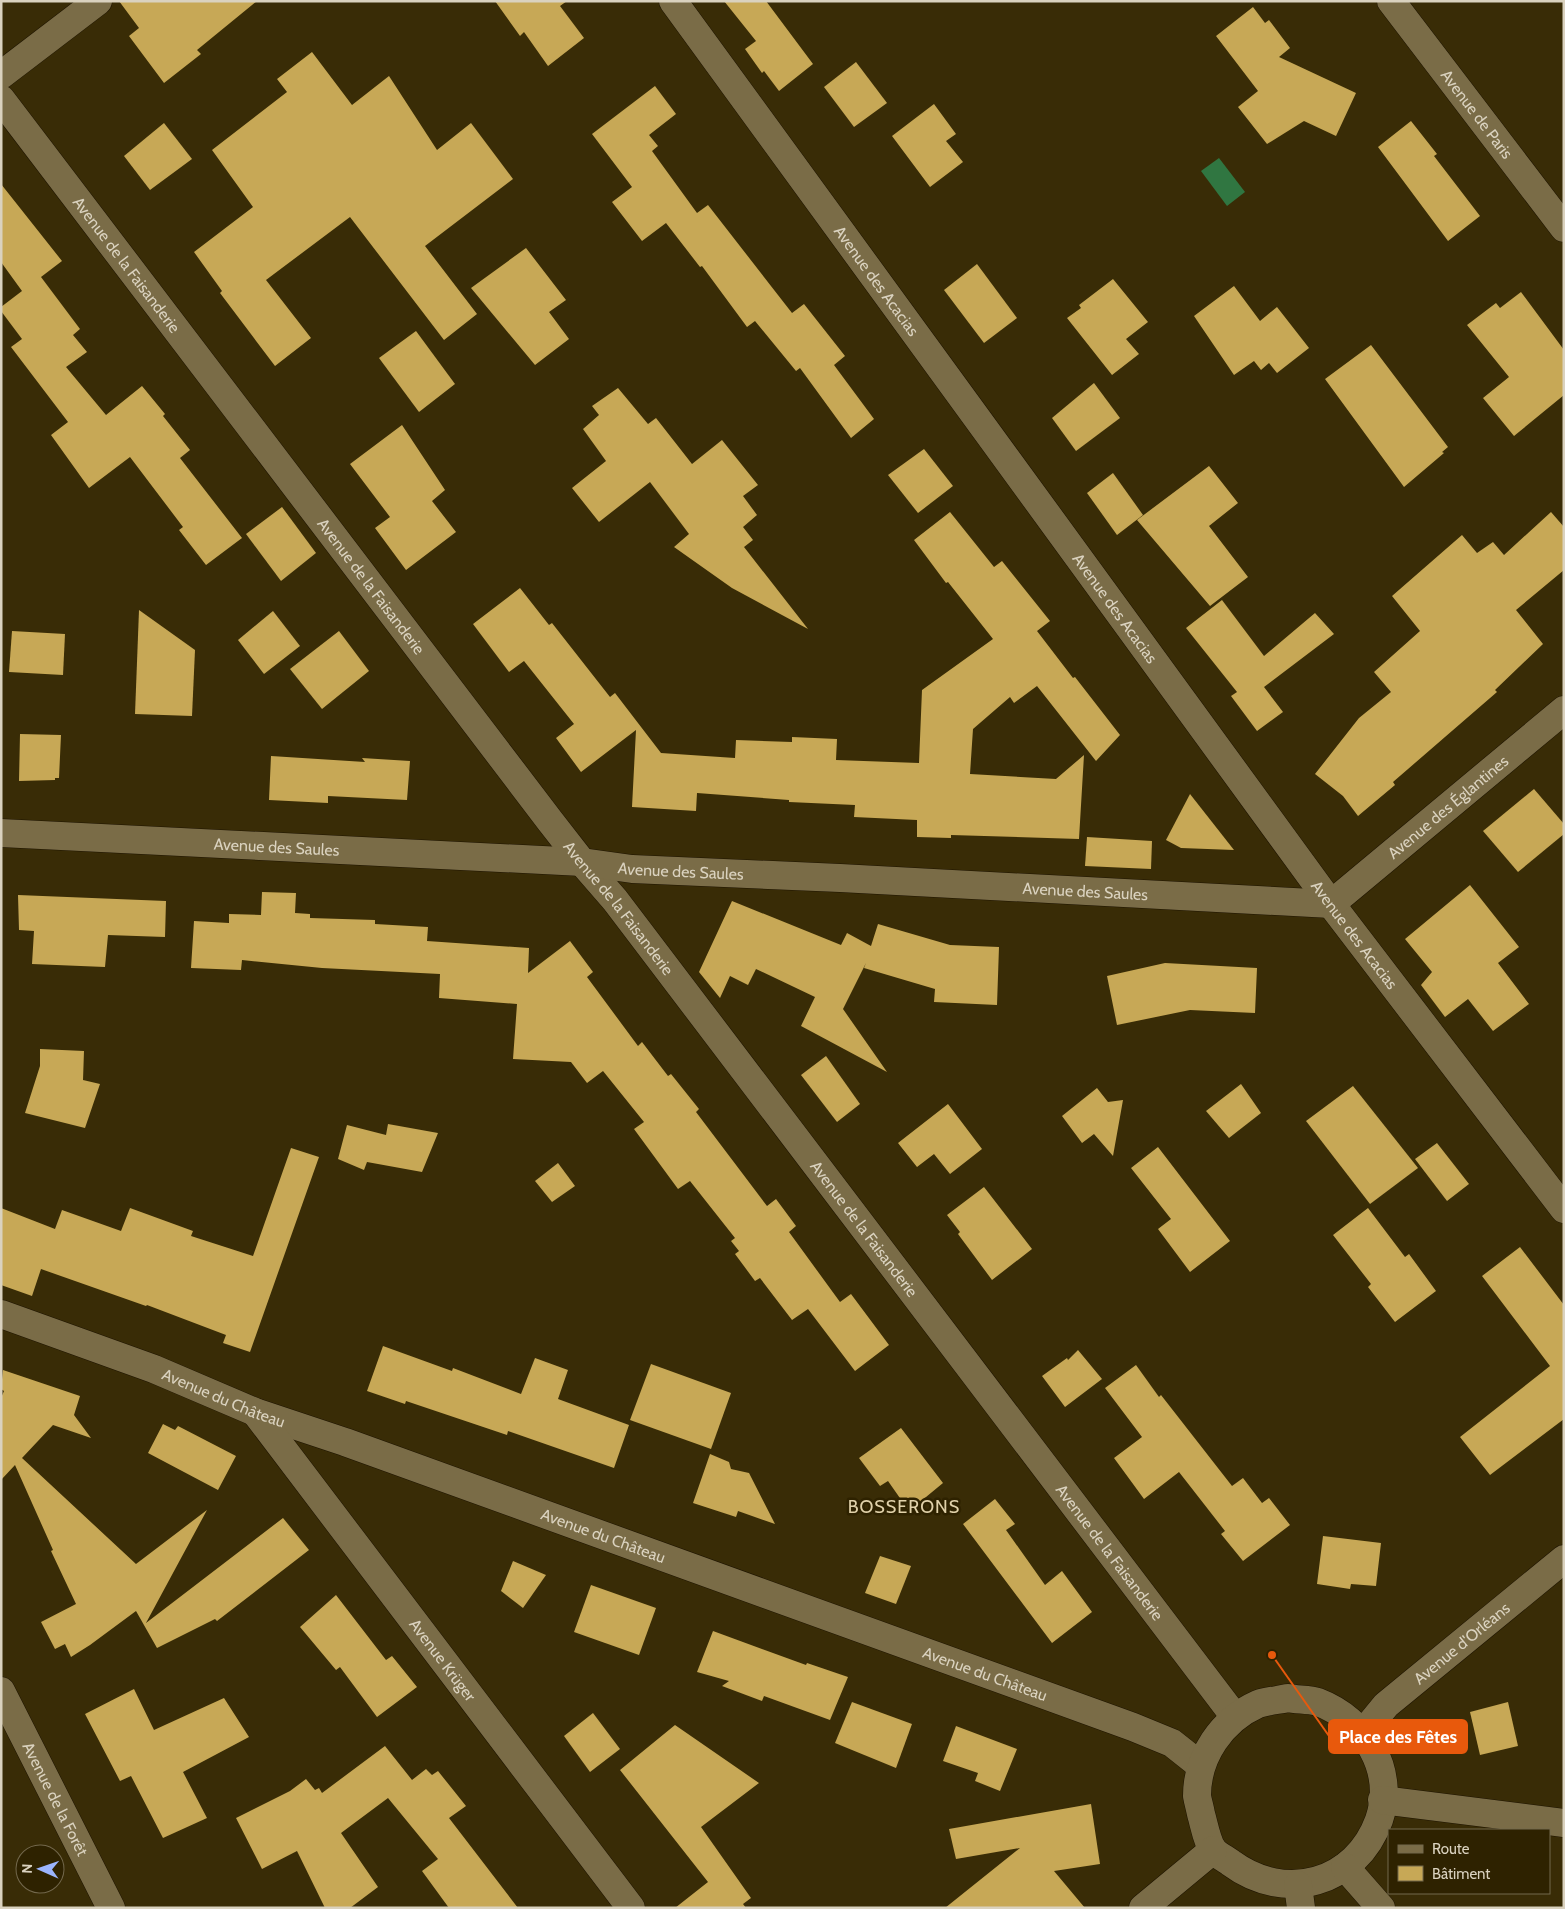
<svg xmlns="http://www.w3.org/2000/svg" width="1565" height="1909" viewBox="0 0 1565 1909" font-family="Cabin,sans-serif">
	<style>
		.water { fill: #307641 }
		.building { fill: #c7a856 }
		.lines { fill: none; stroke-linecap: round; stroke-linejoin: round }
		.minor-casing { stroke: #1e1400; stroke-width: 29 }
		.tertiary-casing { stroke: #1e1400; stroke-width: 29 }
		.minor { stroke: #7a6c47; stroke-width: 28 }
		.tertiary { stroke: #7a6c47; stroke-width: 28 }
		.labels { text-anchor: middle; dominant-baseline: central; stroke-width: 5; stroke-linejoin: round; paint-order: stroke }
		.street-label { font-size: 16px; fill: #dad2bf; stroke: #2e2200 }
		.neighbourhood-label { font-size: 18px; letter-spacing: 1px; fill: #e0d1a9; stroke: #2e2200 }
		.leader { fill: none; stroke: #e8590c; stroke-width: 2 }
		.callout-dot { fill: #e8590c; stroke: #2e2200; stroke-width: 2 }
		.callout { fill: #e8590c; stroke: #e8590c; stroke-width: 2 }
		.callout-label { font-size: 18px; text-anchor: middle; font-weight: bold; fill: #fff }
	</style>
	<rect width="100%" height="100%" fill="#392c06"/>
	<!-- water -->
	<path class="water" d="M1219 158 1245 192 1227 206 1201 171Z"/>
	<!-- building -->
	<g class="building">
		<path d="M119 1H257L197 50 201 54 164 83 129 36 139 28Z"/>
		<path d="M495 1H567L560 6 584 38 548 66 524 32 520 36Z"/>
		<path d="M724 1H766L813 64 779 91 764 71 762 73 745 49 756 41Z"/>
		<path d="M1253 7 1265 23 1269 20 1290 48 1279 57 1356 93 1336 136 1304 121 1267 144 1238 107 1258 91 1216 36Z"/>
		<path d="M312 52 352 105 389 76 437 150 471 123 513 179 425 246 477 314 444 340 350 217 266 280 311 338 275 366 220 293 222 291 194 252 253 207 212 150 287 92 277 79Z"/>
		<path d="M856 62 887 103 854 127 824 87Z"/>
		<path d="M655 86 676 114 649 135 658 146 652 151 697 213 708 205 792 313 804 304 845 356 834 365 874 419 851 438 800 368 796 371 755 321 747 327 702 266 700 267 666 223 642 241 612 202 632 187 592 134Z"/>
		<path d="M934 104 956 134 946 141 963 162 930 187 892 136Z"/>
		<path d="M1411 121 1437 154 1434 156 1480 216 1448 241 1378 147Z"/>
		<path d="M164 123 192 159 150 190 124 156Z"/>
		<path d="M1 184 62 261 41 277 80 329 73 335 87 352 66 367 106 415 142 386 165 414 163 416 190 450 180 458 242 538 206 565 179 530 183 527 130 457 89 488 51 435 68 422 11 347 22 339 1 311V307L22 291 1 262Z"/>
		<path d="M526 248 566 300 549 312 569 339 535 365 471 288Z"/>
		<path d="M977 264 1017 318 984 343 944 290Z"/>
		<path d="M1113 279 1148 322 1126 339 1139 354 1112 375 1067 318 1081 308 1079 305Z"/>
		<path d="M1234 286 1260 321 1277 307 1309 348 1277 373 1269 363 1261 370 1254 361 1234 375 1194 316Z"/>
		<path d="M1521 292 1564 350V395L1514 436 1483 398 1509 377 1467 325 1496 303 1500 308Z"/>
		<path d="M416 331 455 384 419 412 379 358Z"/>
		<path d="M1371 345 1448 447 1442 452 1444 453 1404 487 1325 379Z"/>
		<path d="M1094 383 1120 418 1076 451 1052 418Z"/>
		<path d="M618 388 648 424 656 418 692 464 722 440 758 485 743 496 757 515 743 527 753 540 744 547 808 629 732 588 674 547 689 534 650 482 599 522 572 488 606 461 583 429 599 415 592 406Z"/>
		<path d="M402 425 445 490 432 501 456 532 406 570 375 528 390 517 350 464Z"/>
		<path d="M924 449 953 486 918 513 888 475Z"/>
		<path d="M1209 466 1238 503 1209 526 1248 577 1210 606 1137 520Z"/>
		<path d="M1113 473 1143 515 1117 535 1087 493Z"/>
		<path d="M282 507 316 553 281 581 246 534Z"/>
		<path d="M950 512 994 567 1002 561 1050 621 1037 631 1073 678 1075 677 1120 735 1096 761 1037 686 1014 703 1010 697 973 729 970 774 1056 779 1084 755 1079 839 951 835V838L917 837V820L854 817 855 805 789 802V800L697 793 696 811 632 807 636 730 581 772 556 738 574 724 524 661 509 672 473 624 520 588 549 625 552 623 610 697 615 693 661 753 735 758 736 740 792 742V737L837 739 836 760 919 763 922 690 993 639 948 582 946 583 914 540Z"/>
		<path d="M1551 512 1564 527V570L1516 610 1543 644 1495 690 1497 692 1393 782 1395 785 1358 816 1343 796 1315 774 1359 718 1391 692 1374 672 1420 631 1392 596 1462 535 1477 553 1493 542 1504 555Z"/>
		<path d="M1222 600 1264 656 1315 613 1334 634 1264 687 1283 712 1257 731 1231 696 1237 692 1186 628Z"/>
		<path d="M139 610 195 650 192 716 135 714Z"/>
		<path d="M273 611 300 646 264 674 238 640Z"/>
		<path d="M12 631 65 634 63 675 9 672Z"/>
		<path d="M339 631 369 671 322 709 290 669Z"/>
		<path d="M20 734 61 735 59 778H55V780L19 781Z"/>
		<path d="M271 756 365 762 362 758 410 761 407 800 328 796V803L269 800Z"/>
		<path d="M1534 789 1564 824V834L1518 872 1483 831Z"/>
		<path d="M1190 794 1234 850 1181 848 1166 840Z"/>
		<path d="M1087 837 1152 841 1151 869 1085 866Z"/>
		<path d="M1470 885 1519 947 1498 963 1529 1004 1493 1031 1468 999 1445 1017 1421 985 1432 972 1405 939Z"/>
		<path d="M262 892 296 893 295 913 310 914V918L375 920V924L428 927 427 941 529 948 528 973 570 941 593 972 587 977 638 1046 642 1042 668 1076 671 1074 699 1109 696 1112 767 1206 776 1199 796 1226 789 1232 840 1302 851 1294 889 1345 855 1371 808 1309 792 1320 760 1278 755 1281 735 1254 739 1251 731 1241 735 1238 690 1181 678 1189 634 1129 644 1122 603 1071 587 1083 571 1062 513 1059 517 1004 439 998 440 974 322 968 242 960 241 970 191 968 194 921 229 923V914L261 915Z"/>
		<path d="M18 895 166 901 165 937 108 935 105 967 32 964 34 931 19 930Z"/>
		<path d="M732 901 841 945 847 933 871 946 878 924 950 945 999 947 997 1005 934 1002 935 989 864 968 866 963 843 1009 887 1072 801 1026 815 997 756 969 748 985 730 976 720 998 699 972Z"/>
		<path d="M1165 963 1257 968 1255 1013 1190 1010 1117 1025 1107 976Z"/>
		<path d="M40 1049 84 1051 83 1080 100 1084 85 1128 25 1113 40 1066Z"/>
		<path d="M826 1056 860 1104 837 1122 801 1075Z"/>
		<path d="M1241 1084 1261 1113 1229 1138 1206 1111Z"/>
		<path d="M1353 1086 1418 1168 1370 1204 1306 1121Z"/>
		<path d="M1097 1088 1108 1102 1123 1100 1113 1156 1094 1134 1082 1143 1062 1116Z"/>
		<path d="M948 1104 982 1149 950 1174 934 1154 917 1167 898 1143Z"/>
		<path d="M388 1124 438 1133 422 1172 367 1162 364 1170 338 1159 347 1125 386 1135Z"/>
		<path d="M1437 1143 1469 1184 1447 1201 1415 1159Z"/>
		<path d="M1158 1147 1230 1241 1190 1272 1158 1229 1171 1219 1131 1168Z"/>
		<path d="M291 1148 319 1157 250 1352 223 1343 226 1335 147 1305 146 1306 41 1269 32 1296 1 1285V1208L55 1229 62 1210 121 1231 130 1208 193 1231 191 1236 253 1256Z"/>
		<path d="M558 1163 575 1186 552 1202 535 1181Z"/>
		<path d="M984 1187 1032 1249 992 1280 958 1234 960 1232 947 1215Z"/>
		<path d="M1368 1208 1405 1257 1409 1254 1436 1291 1395 1322 1368 1287 1371 1284 1333 1235Z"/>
		<path d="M1520 1247 1564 1305V1419L1490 1475 1460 1437 1550 1366 1482 1276Z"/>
		<path d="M383 1346 452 1371 453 1368 521 1394 535 1358 568 1370 558 1399 629 1425 614 1468 508 1431 507 1435 406 1401 405 1404 367 1391Z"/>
		<path d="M1078 1350 1102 1379 1065 1407 1042 1376 1067 1358 1068 1360Z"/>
		<path d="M651 1364 731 1393 711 1449 630 1420Z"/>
		<path d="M1136 1365 1159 1397 1161 1395 1232 1486 1243 1478 1262 1503 1269 1498 1290 1525 1243 1561 1221 1534 1225 1531 1179 1472 1144 1499 1114 1458 1142 1437 1105 1388Z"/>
		<path d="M3 1370 80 1396 74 1415 91 1438 53 1425 22 1458 136 1564 207 1510 146 1623 283 1518 309 1550 217 1621 215 1619 157 1648 136 1611 90 1645 71 1657 65 1644 55 1649 41 1622 76 1604 51 1551 53 1550 15 1465 1 1480V1398L4 1391 1 1389Z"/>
		<path d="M163 1424 175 1430 178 1426 236 1456 218 1490 148 1453Z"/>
		<path d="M901 1428 943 1483 909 1511 888 1481 880 1486 859 1458Z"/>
		<path d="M710 1454 729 1462 731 1469 749 1473 775 1524 738 1511 736 1517 693 1503Z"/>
		<path d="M995 1499 1015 1524 1006 1530 1045 1585 1062 1571 1092 1612 1052 1643 963 1524Z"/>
		<path d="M1323 1536 1381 1543 1376 1586 1351 1584 1350 1589 1317 1584Z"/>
		<path d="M880 1556 911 1566 896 1604 865 1593Z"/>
		<path d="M513 1561 546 1575 523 1608 501 1591Z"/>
		<path d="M591 1585 656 1608 639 1655 574 1632Z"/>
		<path d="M336 1595 386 1660 392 1656 417 1687 377 1717 340 1667 336 1670 300 1627Z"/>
		<path d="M713 1631 806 1665 807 1663 848 1677 830 1720 764 1696 762 1701 722 1686 729 1681 697 1672Z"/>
		<path d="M134 1689 154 1730 224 1698 249 1737 183 1772 207 1818 163 1838 131 1776 120 1781 85 1714Z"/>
		<path d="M852 1702 912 1724 896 1768 835 1743Z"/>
		<path d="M1508 1702 1518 1746 1480 1755 1470 1712Z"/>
		<path d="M593 1713 620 1749 590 1772 564 1736Z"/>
		<path d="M675 1725 759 1783 701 1827 751 1898 743 1904 746 1908H675L708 1882 620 1770Z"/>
		<path d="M956 1726 1017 1749 1000 1791 975 1781 978 1773 943 1761Z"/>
		<path d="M385 1746 412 1780 426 1769 432 1775 438 1771 466 1806 449 1818 518 1908H449L422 1871 438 1859 388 1798 341 1833 378 1887 350 1908H325L297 1851 262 1869 236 1818 290 1791 306 1779 315 1790 319 1788 322 1793Z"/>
		<path d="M1091 1804 1100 1864 1054 1871 1085 1908H945L1020 1848 956 1859 949 1829Z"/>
	</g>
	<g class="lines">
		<defs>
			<g id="minor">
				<path id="s1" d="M673 1 1331 904 1564 1209"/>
				<path id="s2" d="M1391 1 1564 228"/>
				<path d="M1 75 98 1"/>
				<path id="s3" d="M1 99 550 821 582 862 615 900 1235 1717"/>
				<path id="s4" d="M1 833 582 862 632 869 840 878 1331 904 1564 710"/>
				<path id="s5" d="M1 1314 154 1369 255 1412 345 1442 1133 1727 1172 1743 1201 1766"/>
				<path id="s6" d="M255 1412 631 1908"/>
				<path d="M1288 1698C1297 1700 1309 1699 1318 1702 1365 1720 1396 1770 1379 1820 1356 1884 1285 1903 1231 1863 1226 1859 1217 1855 1213 1850 1207 1842 1204 1824 1201 1814 1200 1808 1198 1802 1197 1796 1197 1756 1222 1720 1258 1704 1267 1701 1279 1700 1288 1698Z"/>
				<path id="s7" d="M1363 1733 1386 1705 1564 1559"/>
				<path d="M1382 1800 1564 1823"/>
				<path d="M1345 1867 1381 1908"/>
				<path d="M1298 1885 1301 1908"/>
				<path d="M1143 1908 1213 1850"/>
			</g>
			<g id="tertiary">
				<path id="s8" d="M1 1691 111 1908"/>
			</g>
		</defs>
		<!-- minor casing -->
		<use href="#minor" class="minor-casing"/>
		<!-- tertiary casing -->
		<use href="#tertiary" class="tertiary-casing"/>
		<!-- minor -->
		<use href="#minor" class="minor"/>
		<!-- tertiary -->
		<use href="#tertiary" class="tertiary"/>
	</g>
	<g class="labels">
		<!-- street labels -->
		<g class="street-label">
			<text stroke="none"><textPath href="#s2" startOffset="142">Avenue de Paris</textPath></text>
			<text stroke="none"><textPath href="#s3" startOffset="208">Avenue de la Faisanderie</textPath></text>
			<text stroke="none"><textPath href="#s1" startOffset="346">Avenue des Acacias</textPath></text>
			<text stroke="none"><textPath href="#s3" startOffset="612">Avenue de la Faisanderie</textPath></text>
			<text stroke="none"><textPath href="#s1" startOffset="751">Avenue des Acacias</textPath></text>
			<text stroke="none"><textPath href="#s4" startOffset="1484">Avenue des Églantines</textPath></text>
			<text stroke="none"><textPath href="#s4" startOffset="276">Avenue des Saules</textPath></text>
			<text stroke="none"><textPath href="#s4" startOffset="681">Avenue des Saules</textPath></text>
			<text stroke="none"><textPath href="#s4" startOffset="1086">Avenue des Saules</textPath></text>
			<text stroke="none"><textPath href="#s3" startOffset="1018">Avenue de la Faisanderie</textPath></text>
			<text stroke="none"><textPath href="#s1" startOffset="1156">Avenue des Acacias</textPath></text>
			<text stroke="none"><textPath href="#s3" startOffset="1422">Avenue de la Faisanderie</textPath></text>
			<text stroke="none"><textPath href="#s5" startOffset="238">Avenue du Château</textPath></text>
			<text stroke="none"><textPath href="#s5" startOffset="642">Avenue du Château</textPath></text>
			<text stroke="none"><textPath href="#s3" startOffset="1828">Avenue de la Faisanderie</textPath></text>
			<text stroke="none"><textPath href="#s7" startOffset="134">Avenue d'Orléans</textPath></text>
			<text stroke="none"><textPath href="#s6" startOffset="311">Avenue Krüger</textPath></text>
			<text stroke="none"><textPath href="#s5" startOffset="1048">Avenue du Château</textPath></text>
			<text stroke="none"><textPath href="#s8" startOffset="121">Avenue de la Forêt</textPath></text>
		</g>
		<!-- neighbourhood labels -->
		<g class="neighbourhood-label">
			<text x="904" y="1507">BOSSERONS</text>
		</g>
	</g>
	<!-- callouts -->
	<path class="leader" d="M1272 1655L1329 1736"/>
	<circle class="callout-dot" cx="1272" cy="1655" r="5"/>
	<rect class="callout" x="1329" y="1720" width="138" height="33" rx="5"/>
	<g class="callout-label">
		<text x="1398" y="1743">Place des Fêtes</text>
	</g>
	<!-- border -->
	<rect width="1565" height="1909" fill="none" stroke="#dad2bf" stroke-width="5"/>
	<!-- legend -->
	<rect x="1388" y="1829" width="162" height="65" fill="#2e2200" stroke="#73684c"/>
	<rect x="1398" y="1845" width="25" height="8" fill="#7a6c47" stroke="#73684c"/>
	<text x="1432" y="1854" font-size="15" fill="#dad2bf">Route</text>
	<rect x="1398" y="1866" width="25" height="15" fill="#c7a856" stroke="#73684c"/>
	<text x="1432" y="1879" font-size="15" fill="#dad2bf">Bâtiment</text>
	<!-- north arrow -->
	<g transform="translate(40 1869) rotate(272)"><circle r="24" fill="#2e2200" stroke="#73684c"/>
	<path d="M0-4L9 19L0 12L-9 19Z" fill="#9bb4fd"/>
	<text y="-8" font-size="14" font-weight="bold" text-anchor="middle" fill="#dad2bf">N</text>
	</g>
</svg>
